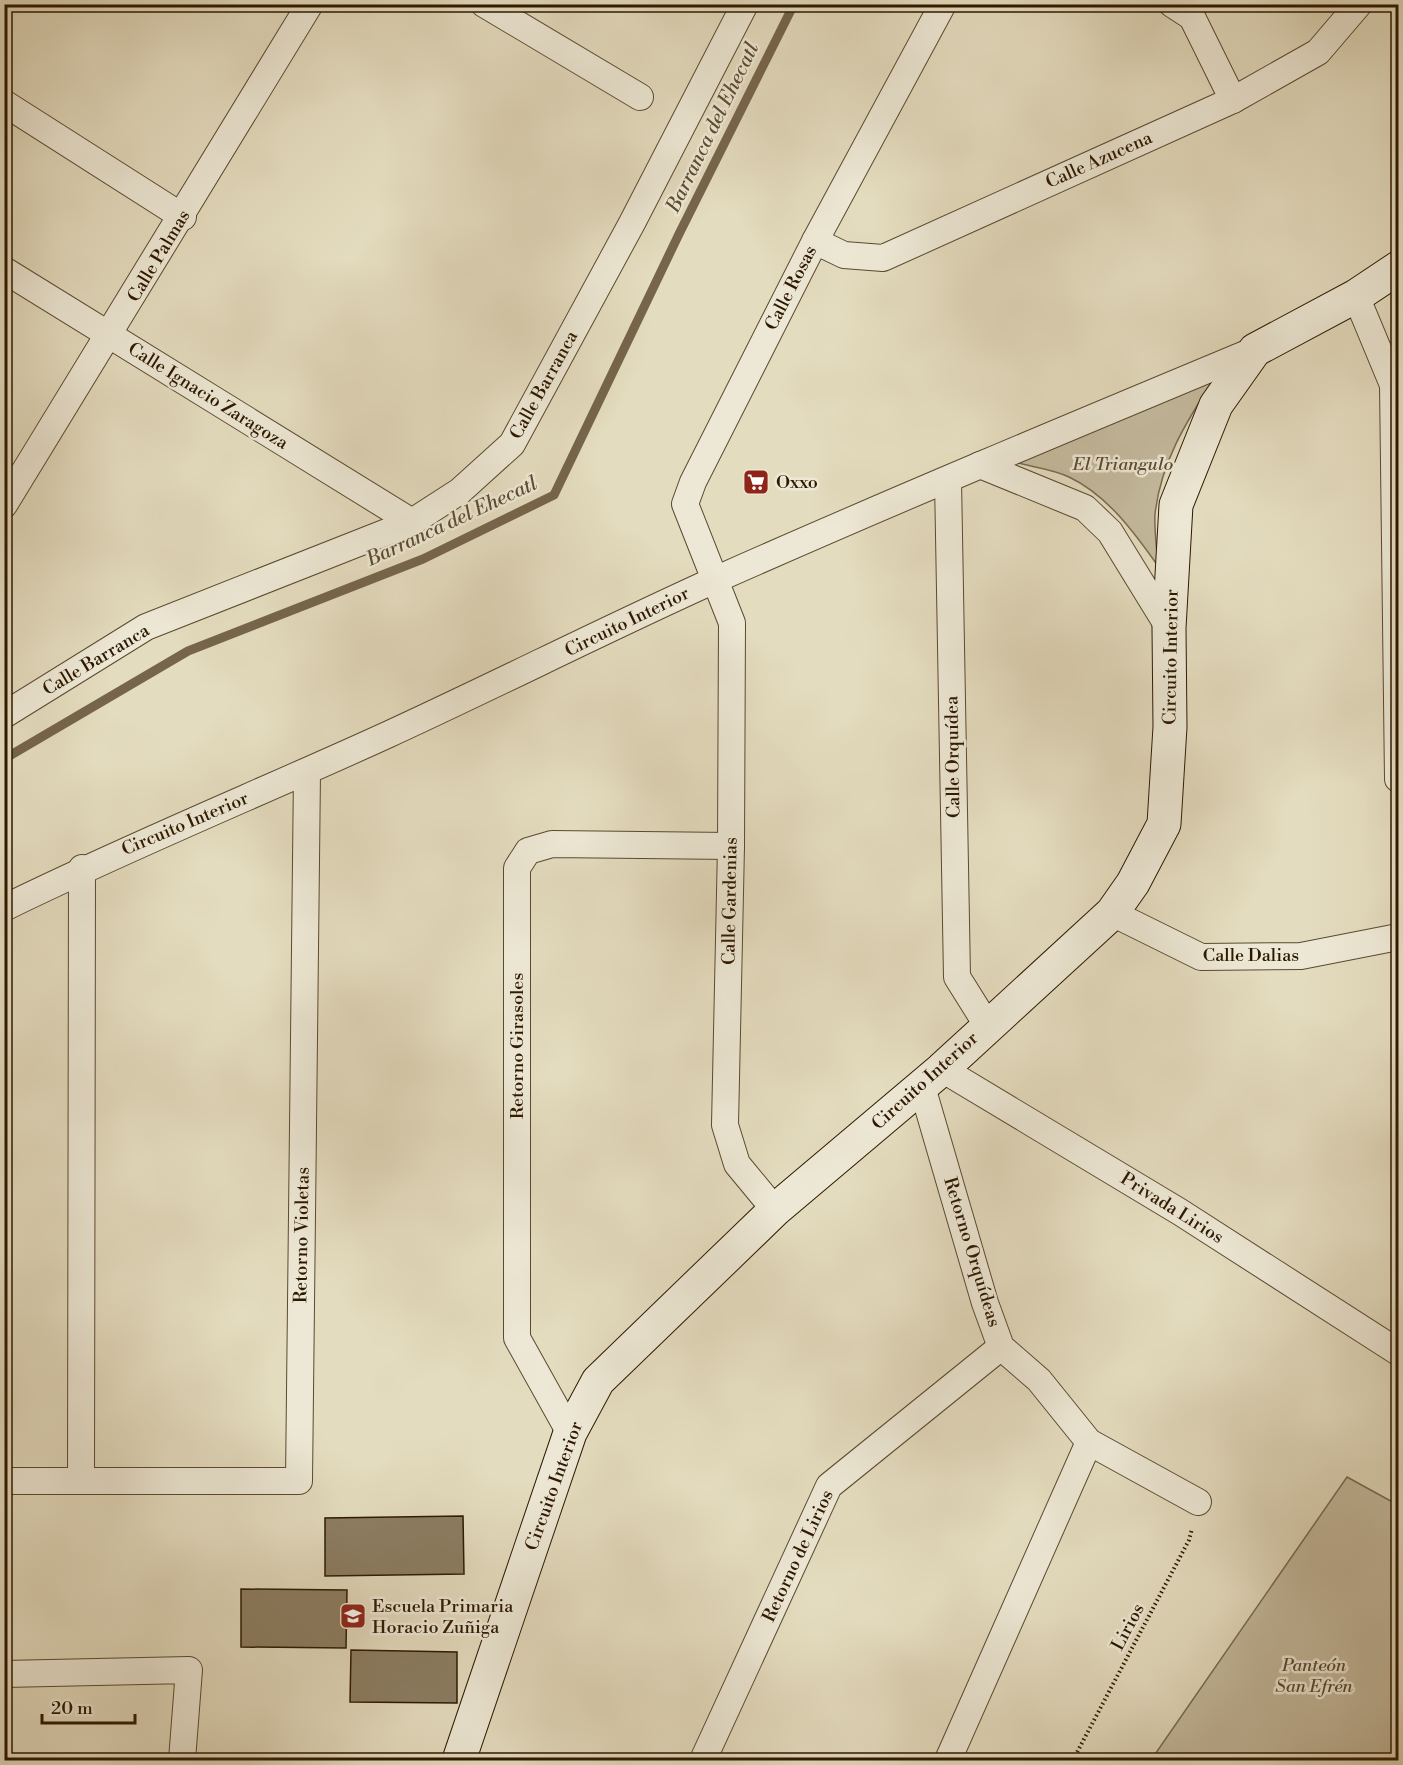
<svg xmlns="http://www.w3.org/2000/svg" width="1403" height="1765" viewBox="0 0 1403 1765" font-family="'Libre Bodoni',serif">
	<style>
		.green { fill: #c5bb9f; stroke: #796a50; stroke-width: 1.5 }
		.lines { fill: none; stroke-linecap: round; stroke-linejoin: round }
		.stream { stroke: #76654c; stroke-width: 9 }
		.building { fill: #8c7e63; stroke: #2d1800; stroke-width: 1.5 }
		.street-casing { stroke: #5b4930; stroke-width: 28 }
		.secondary-casing { stroke: #2d1800; stroke-width: 35 }
		.path { stroke: #2d1800; stroke-width: 4; stroke-dasharray: 1.5 3; stroke-linecap: butt }
		.street { stroke: #ede8d5; stroke-width: 26 }
		.secondary { stroke: #ede8d5; stroke-width: 33 }
		.labels { text-anchor: middle; dominant-baseline: central; stroke-width: 5; stroke-linejoin: round; paint-order: stroke }
		.street-label { font-size: 18px; fill: #2d1800; stroke: #ede8d5 }
		.park-label { font-size: 18px; font-style: italic; fill: #5b4930; stroke: #ede8d5 }
		.poi-label { font-size: 18px; fill: #2d1800; stroke: #ede8d5; text-anchor: start }
		.water-label { font-size: 20px; font-style: italic; fill: #5d4c32; stroke: #ede8d5 }
	</style>
	<rect width="100%" height="100%" fill="#e4dcbf"/>
	<filter id="stains"><feTurbulence type="fractalNoise" baseFrequency=".00333" numOctaves="4"/><feColorMatrix values="0 0 0 0 .2 0 0 0 0 .09 0 0 0 0 .02 0 0 0 .5 -.17"/></filter>
	<radialGradient id="worn" r=".72"><stop offset=".6" stop-color="#630" stop-opacity="0"/><stop offset="1" stop-color="#630" stop-opacity=".3"/></radialGradient>
	<!-- green -->
	<g class="green">
		<path d="M1214 379C1186 422 1161 462 1155 514 1154 531 1157 549 1158 566 1134 532 1107 495 1069 477 1053 469 1032 467 1014 462Z"/>
		<path d="M1347 1477 1398 1505V1760H1151Z"/>
	</g>
	<g class="lines">
		<!-- stream -->
		<path class="stream" d="M4 759 188 651 423 559 554 495 679 234 794 4"/>
	</g>
	<!-- building -->
	<g class="building">
		<path d="M463 1516 464 1574 325 1576V1518Z"/>
		<path d="M241 1589 347 1590 346 1648 241 1647Z"/>
		<path d="M351 1650 457 1652V1703L350 1702Z"/>
	</g>
	<g class="lines">
		<defs>
			<g id="street">
				<path d="M484 4 640 97"/>
				<path d="M1172 4 1192 17 1233 100"/>
				<path d="M4 103 183 217"/>
				<path d="M815 241 844 255 883 258 1233 100 1318 52 1359 4"/>
				<path d="M4 270 412 522"/>
				<path d="M1356 296 1393 385 1398 779"/>
				<path d="M980 465 1085 508 1110 532 1169 628"/>
				<path d="M948 480 957 977 987 1025"/>
				<path d="M4 505 310 4"/>
				<path d="M4 715 146 627 412 522 460 491 512 444 632 223 745 4"/>
				<path d="M4 908C130 846 260 793 387 735 498 684 606 629 717 579 895 500 1075 425 1255 350"/>
				<path d="M1112 913 1201 957 1301 956 1398 937"/>
				<path d="M942 1069 1180 1212 1398 1352"/>
				<path d="M922 1087 985 1303 1001 1347 1039 1380 1089 1442 1198 1502"/>
				<path d="M775 1210 737 1164 725 1125 731 846 732 623 685 504 693 482 815 241 943 4"/>
				<path d="M570 1433 517 1338V868L528 851 552 844 731 846"/>
				<path d="M4 1481H299L307 772"/>
				<path d="M81 1481 82 868"/>
				<path d="M4 1674 189 1670 182 1760"/>
				<path d="M703 1760 829 1486 1001 1347"/>
				<path d="M948 1760 1089 1442"/>
			</g>
			<path id="secondary" d="M459 1760 570 1433 598 1381 775 1210 942 1069 1112 913 1133 883 1164 824 1170 727 1169 628 1176 505 1216 405 1255 350 1356 296 1398 268"/>
		</defs>
		<!-- street casing -->
		<use href="#street" class="street-casing"/>
		<!-- secondary casing -->
		<use href="#secondary" class="secondary-casing"/>
		<!-- path -->
		<path class="path" d="M1073 1760 1189 1540 1192 1529"/>
		<!-- street -->
		<use href="#street" class="street"/>
		<!-- secondary -->
		<use href="#secondary" class="secondary"/>
	</g>
	<!-- icons -->
	<defs>
		<symbol id="supermarket-square" viewBox="-11 -11 22 22"><rect x="-9" y="-9" width="18" height="18" rx="4" fill="#8f2418" stroke="#ede8d5"/><path d="M-6-5.5h2.5l.6 2H6L4.5 2H-2.5L-4.4-4H-6ZM-1.5 3.2a1.3 1.3 0 1 0 .1 0ZM3 3.2a1.3 1.3 0 1 0 .1 0Z" fill="#fff"/></symbol>
		<symbol id="school-square" viewBox="-11 -11 22 22"><rect x="-9" y="-9" width="18" height="18" rx="4" fill="#8f2418" stroke="#ede8d5"/><path d="M0-5L7-2L0 1L-7-2ZM-4 1L0 2.5L4 1V4Q0 6-4 4Z" fill="#fff"/></symbol>
	</defs>
	<g fill-rule="evenodd">
		<use href="#supermarket-square" x="741" y="467" width="30" height="30"/>
		<use href="#school-square" x="338" y="1601" width="30" height="30"/>
	</g>
	<g class="labels">
		<!-- street labels -->
		<g class="street-label">
			<text transform="translate(1099 160) rotate(-24)">Calle Azucena</text>
			<text transform="translate(159 256) rotate(-59)">Calle Palmas</text>
			<text transform="translate(791 288) rotate(-63)">Calle Rosas</text>
			<text transform="translate(544 385) rotate(-61)">Calle Barranca</text>
			<text transform="translate(208 396) rotate(32)">Calle Ignacio Zaragoza</text>
			<text transform="translate(627 622) rotate(-26)">Circuito Interior</text>
			<text transform="translate(1171 657) rotate(-89)">Circuito Interior</text>
			<text transform="translate(96 660) rotate(-31)">Calle Barranca</text>
			<text transform="translate(953 757) rotate(-91)">Calle Orquídea</text>
			<text transform="translate(185 824) rotate(-23)">Circuito Interior</text>
			<text transform="translate(730 901) rotate(-89)">Calle Gardenias</text>
			<text x="1251" y="955">Calle Dalias</text>
			<text transform="translate(517 1046) rotate(-90)">Retorno Girasoles</text>
			<text transform="translate(925 1081) rotate(-42)">Circuito Interior</text>
			<text transform="translate(1172 1208) rotate(32)">Privada Lirios</text>
			<text transform="translate(302 1235) rotate(-89)">Retorno Violetas</text>
			<text transform="translate(972 1252) rotate(73)">Retorno Orquídeas</text>
			<text transform="translate(554 1486) rotate(-70)">Circuito Interior</text>
			<text transform="translate(798 1556) rotate(-65)">Retorno de Lirios</text>
			<text transform="translate(1128 1627) rotate(-62)">Lirios</text>
		</g>
		<!-- park labels -->
		<g class="park-label">
			<text x="1123" y="464">El Triangulo</text>
			<text x="1314" y="1665">Panteón<tspan x="1314" dy="21">San Efrén</tspan></text>
		</g>
		<!-- poi labels -->
		<g class="poi-label">
			<text x="776" y="482">Oxxo</text>
			<text x="372" y="1606">Escuela Primaria<tspan x="372" dy="21">Horacio Zuñiga</tspan></text>
		</g>
		<!-- water labels -->
		<g class="water-label">
			<text transform="translate(713 128) rotate(-64)">Barranca del Ehecatl</text>
			<text transform="translate(452 522) rotate(-25)">Barranca del Ehecatl</text>
		</g>
	</g>
	<!-- margin -->
	<rect width="1403" height="1765" fill="none" stroke="#e4dcbf" stroke-width="24"/>
	<rect x="6" y="6" width="1391" height="1753" fill="none" stroke="#2d1800" stroke-width="3"/>
	<rect x="12" y="12" width="1379" height="1741" fill="none" stroke="#2d1800" stroke-width="1.5"/>
	<!-- scale -->
	<path d="M42 1714v9h93v-9" fill="none" stroke="#2d1800" stroke-width="3"/>
	<text x="51" y="1714" font-size="18" fill="#2d1800" stroke="#ede8d5" stroke-width="4.5" paint-order="stroke">20 m</text>
	<rect width="100%" height="100%" filter="url(#stains)"/>
	<rect width="100%" height="100%" fill="url(#worn)"/>
</svg>
